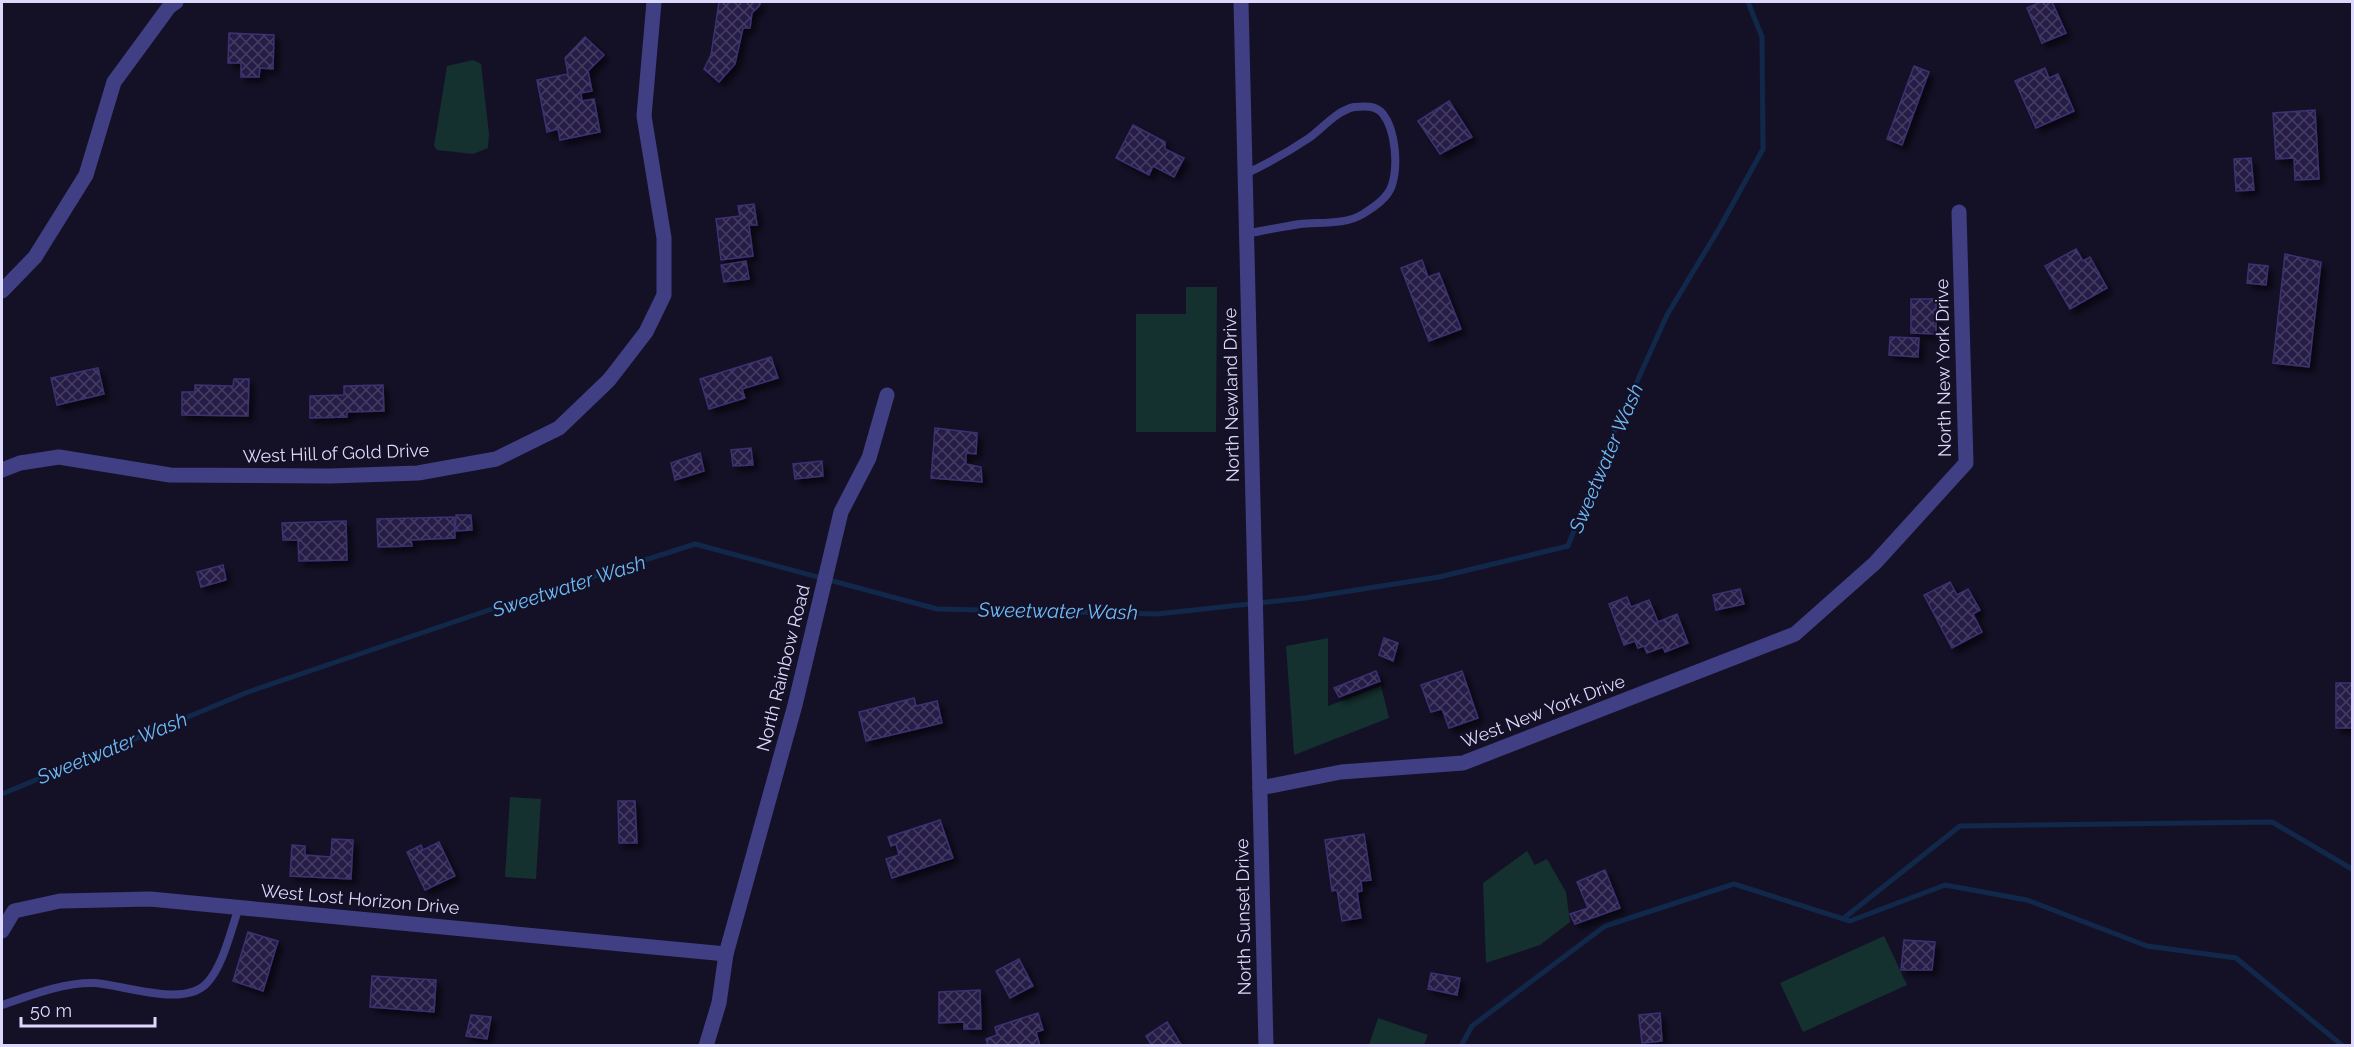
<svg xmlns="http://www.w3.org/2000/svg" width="2354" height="1047" viewBox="0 0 2354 1047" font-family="Raleway,sans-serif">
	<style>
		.garden { fill: #14302f }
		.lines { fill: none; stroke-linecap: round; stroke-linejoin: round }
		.stream { stroke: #11284a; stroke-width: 5 }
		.building { fill: url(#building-cross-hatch); stroke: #3c3171; stroke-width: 1.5; filter: url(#shadow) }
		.service { stroke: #403f83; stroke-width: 8 }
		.minor { stroke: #403f83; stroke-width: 15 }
		.labels { text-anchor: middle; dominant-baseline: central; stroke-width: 4.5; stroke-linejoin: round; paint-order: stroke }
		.street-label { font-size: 18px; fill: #dcd9fd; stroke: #141127 }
		.water-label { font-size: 20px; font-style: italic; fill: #6cbaf7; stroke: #141127 }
	</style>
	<defs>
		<pattern id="building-cross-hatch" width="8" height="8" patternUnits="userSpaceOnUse" patternTransform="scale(1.5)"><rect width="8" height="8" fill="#251e47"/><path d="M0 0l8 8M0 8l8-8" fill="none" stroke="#443e62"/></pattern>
		<filter id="shadow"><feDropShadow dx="5" dy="5" stdDeviation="3" flood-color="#0009"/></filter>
	</defs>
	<rect width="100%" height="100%" fill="#141127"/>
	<!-- garden -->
	<g class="garden">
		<path d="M473 60 481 64 489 134 488 148 473 154 437 150 434 146 447 66Z"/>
		<path d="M1186 287H1217L1216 432H1136V314H1186Z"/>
		<path d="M1328 638V706L1381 686 1389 718 1294 755 1286 646Z"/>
		<path d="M510 797 541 799 536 879 505 877Z"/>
		<path d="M1527 851 1535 865 1547 859 1566 892 1570 922 1540 945 1486 963 1483 883Z"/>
		<path d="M1884 936 1907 985 1803 1032 1780 983Z"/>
		<path d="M1378 1018 1428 1035 1424 1045H1369Z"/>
	</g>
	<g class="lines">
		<!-- stream -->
		<g class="stream">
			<path d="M2 794 248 692 492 609 695 544 937 609 1157 614 1305 598 1439 577 1568 546 1602 459 1667 315 1720 227 1763 149 1762 37 1748 2"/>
			<path d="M1844 918 1960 826 2272 822 2352 869"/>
			<path d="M1461 1046 1472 1026 1605 926 1734 884 1850 921 1945 885 2027 900 2147 946 2236 958 2343 1046"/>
		</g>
	</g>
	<!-- building -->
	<g class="building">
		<path d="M719 2H761L759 6 752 13 750 28H743L735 64 719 82 704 69 711 55Z"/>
		<path d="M2041 2H2052L2066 33 2042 43 2027 8Z"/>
		<path d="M229 33 274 35 273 69 260 68 259 77H241V63H228Z"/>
		<path d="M585 37 604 55 588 71 592 91 581 93 582 101 594 99 600 132 560 140 558 129 547 132 537 80 568 74 565 58Z"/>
		<path d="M1914 66 1929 72 1902 145 1887 139Z"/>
		<path d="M2045 68 2049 78 2058 74 2074 111 2036 128 2015 81Z"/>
		<path d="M1449 101 1472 137 1440 154 1418 121Z"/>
		<path d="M2315 110 2319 179 2295 180 2294 158 2276 159 2273 113Z"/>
		<path d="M1133 125 1165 142V149L1184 158 1174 177 1153 166 1149 175 1116 158Z"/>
		<path d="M2251 158 2254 190 2236 191 2234 159Z"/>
		<path d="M754 204 757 225H749L753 256 721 260 716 219 740 216 738 206Z"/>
		<path d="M2076 249 2083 261 2090 257 2107 288 2070 309 2045 266Z"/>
		<path d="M2285 254 2321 262 2309 367 2273 363Z"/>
		<path d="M1422 260 1428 277 1439 273 1461 329 1429 341 1401 268Z"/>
		<path d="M746 261 749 279 724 282 721 265Z"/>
		<path d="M2249 264 2268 266 2266 285 2247 283Z"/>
		<path d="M1911 299H1936V334L1911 333Z"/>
		<path d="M1890 337 1919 338 1918 357 1889 355Z"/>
		<path d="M771 357 778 378 742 389 745 398 709 409 700 379Z"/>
		<path d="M98 368 104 394 57 405 51 378Z"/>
		<path d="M234 379H249L248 416 182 415V392H195V385L233 386Z"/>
		<path d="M383 385 384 411 347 412V417L310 418V396L344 395V386Z"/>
		<path d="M935 428 977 433 976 454 966 453V464L981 467 982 482 931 478Z"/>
		<path d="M751 448 753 465 733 466 731 450Z"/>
		<path d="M700 453 704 471 675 480 671 463Z"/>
		<path d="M822 461 823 476 795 479 793 464Z"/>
		<path d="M456 515H471L472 530 455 531Z"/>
		<path d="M454 517 455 538 411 540 412 546 378 547 377 519Z"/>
		<path d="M346 521 347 560 299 561 298 540H283L282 523Z"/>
		<path d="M223 565 226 580 201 587 197 572Z"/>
		<path d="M1950 582 1957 595 1968 589 1980 610 1973 614 1982 632 1952 648 1924 595Z"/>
		<path d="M1740 589 1744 604 1716 610 1713 595Z"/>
		<path d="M1627 597 1631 607 1649 600 1658 622 1677 614 1688 643 1665 652 1663 647 1647 653 1644 646 1638 648 1635 641 1624 645 1609 604Z"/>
		<path d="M1384 638 1398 643 1393 661 1379 655Z"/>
		<path d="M1376 671 1380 681 1339 697 1334 688Z"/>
		<path d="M1462 671 1478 718 1449 728 1442 709 1431 712 1421 685Z"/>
		<rect x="2336" y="683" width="16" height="45"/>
		<path d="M914 698 916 706 937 701 942 723 866 741 859 712Z"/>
		<path d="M618 801H635L637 843H619Z"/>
		<path d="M940 820 953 858 892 878 886 859 899 855 896 844 891 846 888 837Z"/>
		<path d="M1364 834 1371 880 1361 881 1362 891 1357 892 1361 918 1342 921 1337 890 1332 891 1325 840Z"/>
		<path d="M332 839 353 840 351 879 290 876 292 845 305 846V855L331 857Z"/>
		<path d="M439 842 455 876 425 890 407 852 421 845 423 850Z"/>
		<path d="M1605 870 1620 908 1575 924 1570 914 1588 908 1577 882Z"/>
		<path d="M248 932 278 941 263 991 233 981Z"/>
		<path d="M1904 940 1935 942 1932 970H1901Z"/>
		<path d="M1019 959 1033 986 1010 998 996 971Z"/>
		<path d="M1431 973 1460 978 1457 995 1428 989Z"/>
		<path d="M372 976 436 980 434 1012 370 1007Z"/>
		<path d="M980 990 981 1029H964V1022L939 1023V992Z"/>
		<path d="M1038 1013 1043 1030 1036 1032 1040 1046H988L986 1039 997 1035 995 1027Z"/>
		<path d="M1660 1013 1662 1041 1642 1043 1639 1015Z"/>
		<path d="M471 1015 491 1017 487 1039 466 1036Z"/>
		<path d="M1167 1022 1182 1046H1152L1146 1036Z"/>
	</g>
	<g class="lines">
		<!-- service -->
		<g class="service">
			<path d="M1245 174C1267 164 1288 152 1309 138 1323 128 1336 111 1354 107 1364 106 1376 105 1383 114 1396 131 1398 166 1392 185 1388 198 1374 207 1363 214 1345 225 1320 222 1300 224 1282 227 1264 230 1246 234"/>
			<path d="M2 1005C31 995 64 982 95 983 124 985 184 1008 207 983 223 966 231 930 239 907"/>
		</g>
		<!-- minor -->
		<g class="minor">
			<path d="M1241 2 1266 1046"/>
			<path d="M2 291 35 257 86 175 114 82 169 7 176 2"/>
			<path d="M2 470 20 463 59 457 170 475 331 476 418 473 496 459 559 428 609 380 646 332 664 295V238L644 116 654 2"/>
			<path d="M1260 788 1341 772 1463 763 1795 634 1875 563 1966 463 1959 212"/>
			<path d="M2 931 14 911 60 901 150 899 726 954"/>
			<path d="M706 1046 719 1003 726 954 795 705 841 512 869 458 887 395"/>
		</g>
	</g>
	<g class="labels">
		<!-- street labels -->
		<g class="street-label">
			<text transform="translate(1943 368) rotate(-91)">North New York Drive</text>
			<text transform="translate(1231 395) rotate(-91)">North Newland Drive</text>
			<text transform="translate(336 453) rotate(-2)">West Hill of Gold Drive</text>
			<text transform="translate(783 668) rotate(-76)">North Rainbow Road</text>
			<text transform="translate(1543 711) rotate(-21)">West New York Drive</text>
			<text transform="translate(360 899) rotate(5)">West Lost Horizon Drive</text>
			<text transform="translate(1243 917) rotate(-91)">North Sunset Drive</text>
		</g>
		<!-- water labels -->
		<g class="water-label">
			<text transform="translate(1606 458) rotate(-67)">Sweetwater Wash</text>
			<text transform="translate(569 586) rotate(-18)">Sweetwater Wash</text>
			<text transform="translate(1058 611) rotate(1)">Sweetwater Wash</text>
			<text transform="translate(112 748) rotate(-22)">Sweetwater Wash</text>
		</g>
	</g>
	<!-- border -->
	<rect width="2354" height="1047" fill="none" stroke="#dcd9fd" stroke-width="6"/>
	<!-- scale -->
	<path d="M21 1017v9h134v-9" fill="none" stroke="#dcd9fd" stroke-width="3"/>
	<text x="30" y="1017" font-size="18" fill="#dcd9fd" stroke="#141127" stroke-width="4.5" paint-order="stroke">50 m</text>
</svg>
